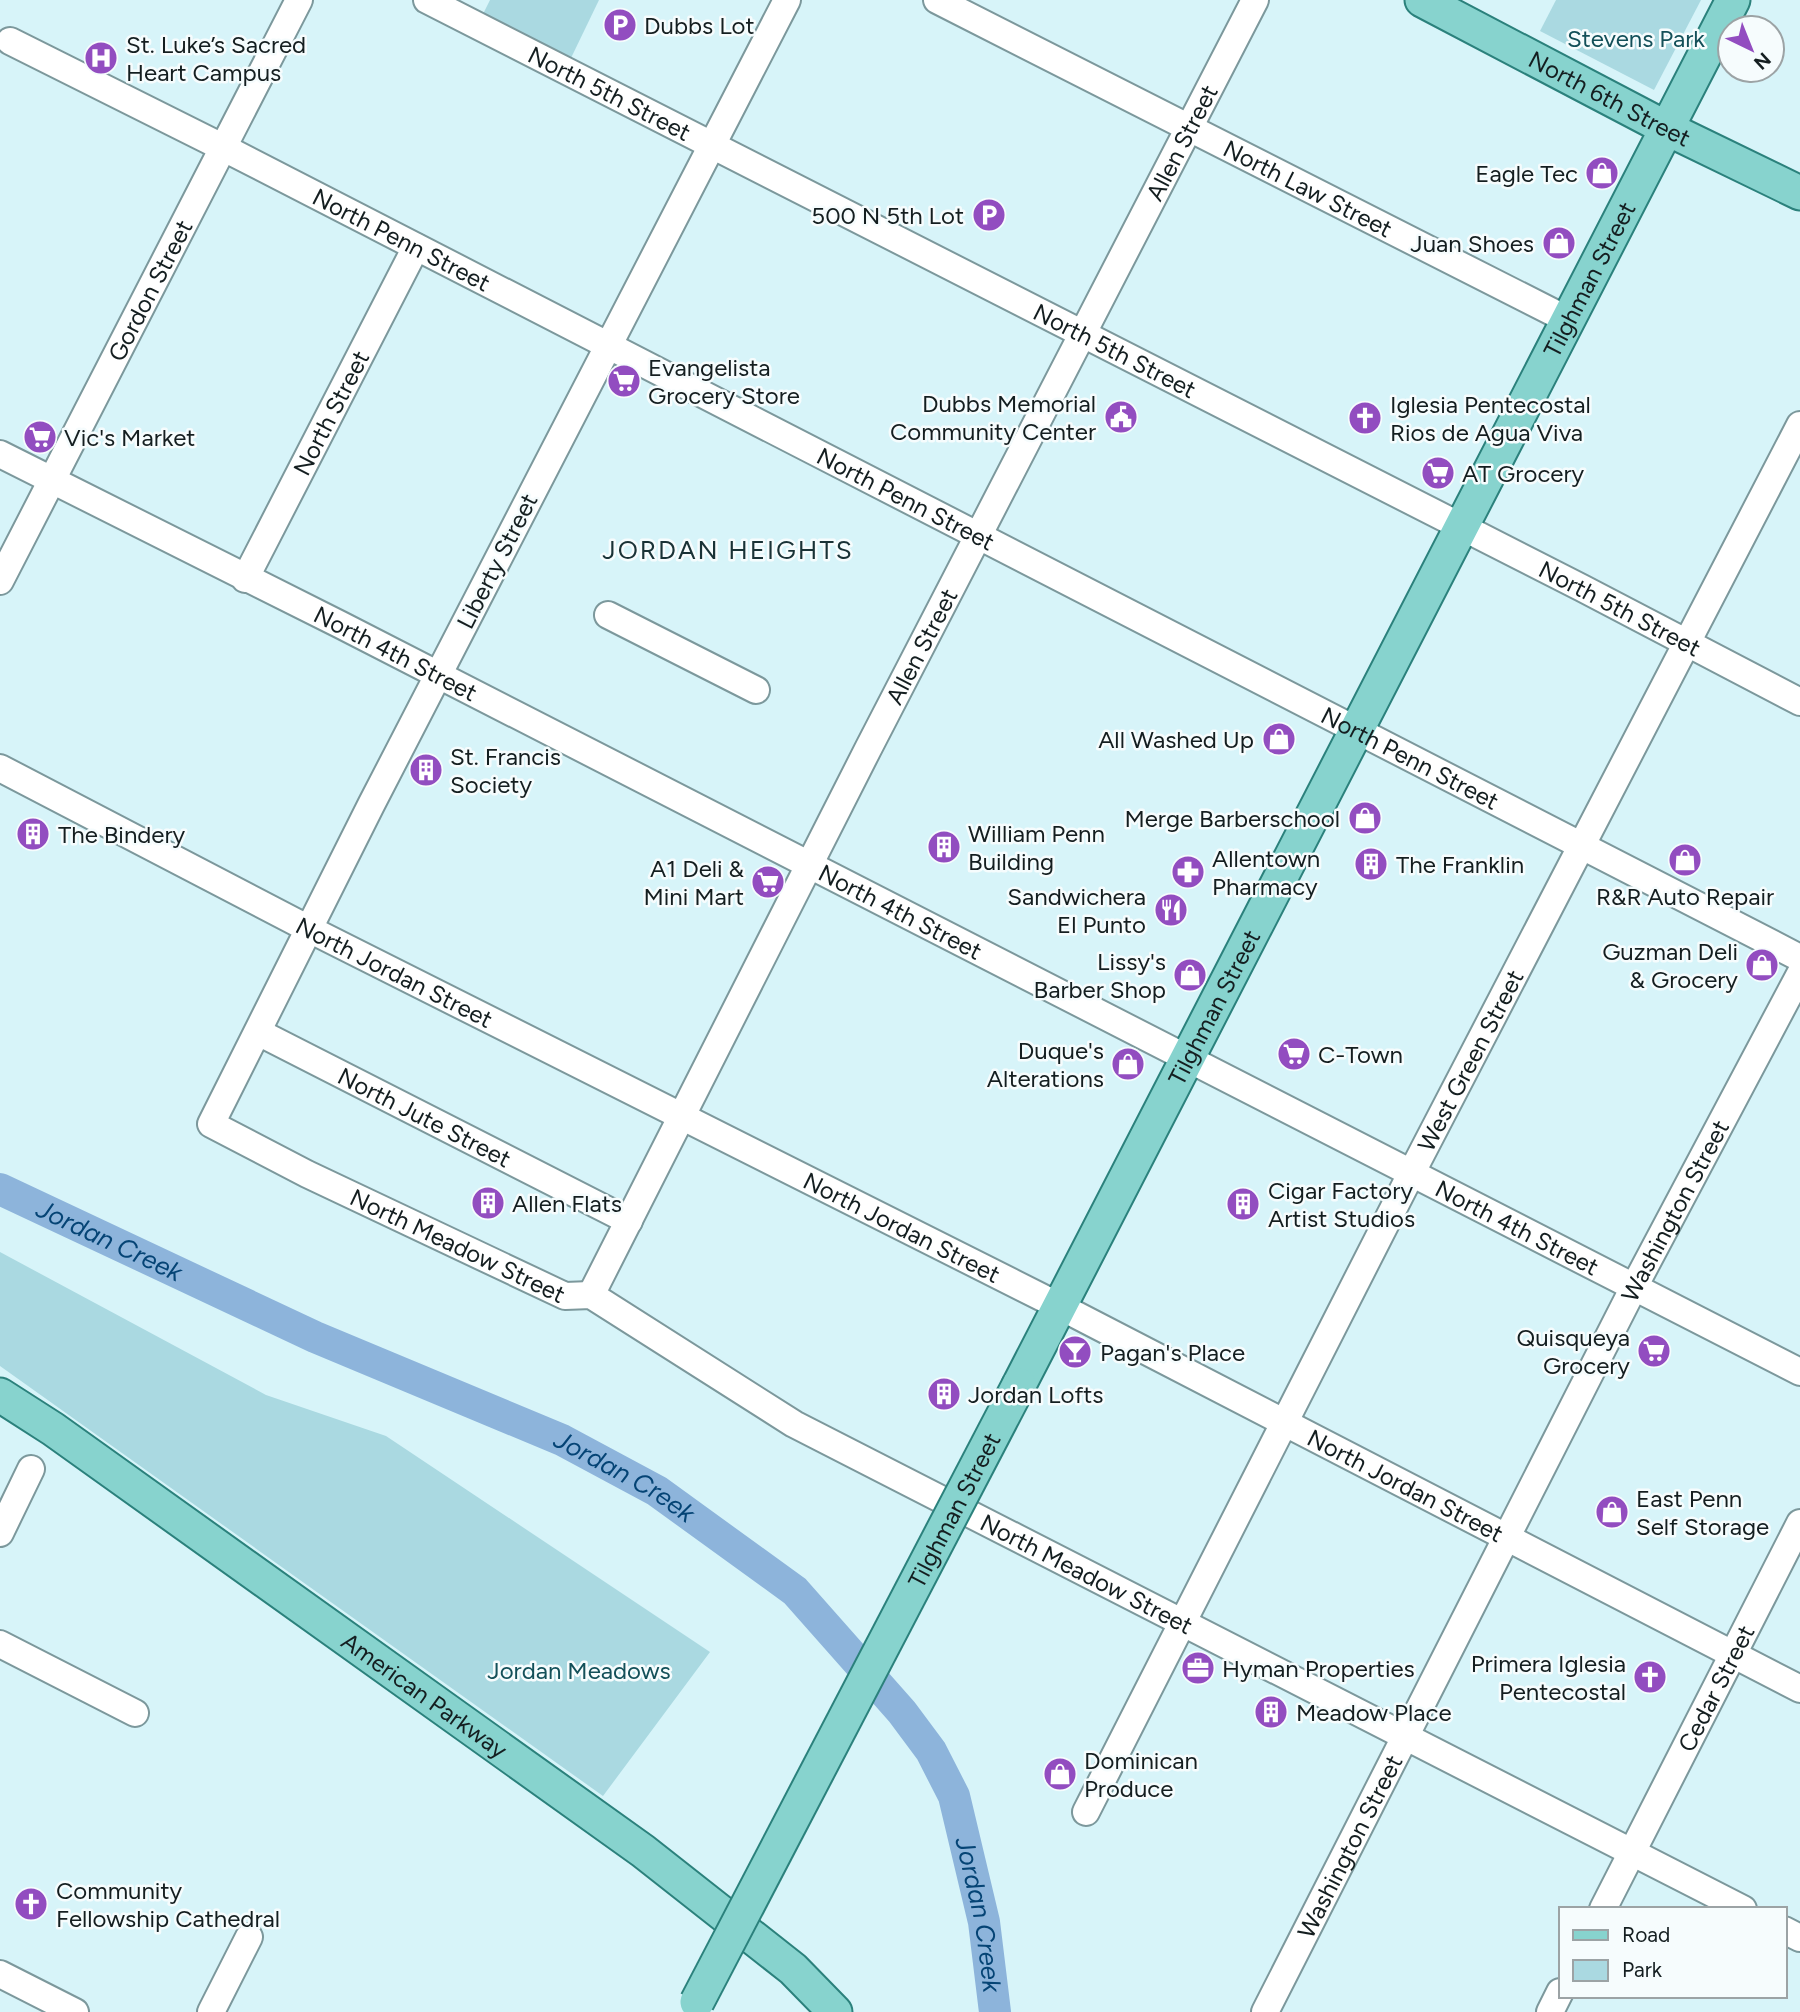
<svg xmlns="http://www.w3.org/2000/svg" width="1800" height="2012" viewBox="0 0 1800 2012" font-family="Figtree,sans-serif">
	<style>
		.green { fill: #aad9e1 }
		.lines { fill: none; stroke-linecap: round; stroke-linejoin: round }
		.river { stroke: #8db4db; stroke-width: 32 }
		.minor-casing { stroke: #7c989c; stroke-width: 30 }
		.major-casing { stroke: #2b817c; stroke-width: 37 }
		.minor { stroke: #fff; stroke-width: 26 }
		.major { stroke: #87d3ce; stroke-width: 33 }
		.major-bridge-casing { stroke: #2b817c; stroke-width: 37; stroke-linecap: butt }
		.major-bridge { stroke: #87d3ce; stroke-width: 33 }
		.labels { text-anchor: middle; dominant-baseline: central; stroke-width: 5; stroke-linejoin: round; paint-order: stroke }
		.poi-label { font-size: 24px; fill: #141e20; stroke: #f6fcfd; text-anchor: start }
		.park-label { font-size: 24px; fill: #135059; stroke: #f6fcfd }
		.street-label { font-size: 24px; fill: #141e20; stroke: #f6fcfd }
		.neighbourhood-label { font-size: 26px; letter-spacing: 2px; fill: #193236; stroke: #f6fcfd }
		.water-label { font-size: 26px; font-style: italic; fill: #054475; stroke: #f6fcfd }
	</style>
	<rect width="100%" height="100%" fill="#d7f4f9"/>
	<!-- green -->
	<g class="green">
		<path d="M490 0H599L571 58 482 16Z"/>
		<path d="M1556 0H1701L1654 90 1540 31Z"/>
		<path d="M0 1252 266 1395 386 1436 710 1652 603 1796 0 1366Z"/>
	</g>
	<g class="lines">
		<!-- river -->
		<path class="river" id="s1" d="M0 1189 315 1337 562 1440 657 1491 795 1591 902 1712 931 1751 954 1796 984 1922 995 2012"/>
		<defs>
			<g id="minor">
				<path id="s2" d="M427 0 1582 588 1800 702"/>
				<path id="s3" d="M787 0 371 805 211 1124 307 1174 565 1296 591 1295 794 1424 1743 1909"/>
				<path id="s4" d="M937 0 1568 320"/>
				<path id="s5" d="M10 41 224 148 1800 958"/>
				<path id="s6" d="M0 454 341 625 1800 1372"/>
				<path id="s7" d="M245 579 416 247"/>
				<path id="s8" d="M0 581 299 0"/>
				<path d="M608 615 756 690"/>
				<path id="s9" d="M0 768 309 929 1059 1306 1800 1689"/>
				<path id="s10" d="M258 1032 629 1221"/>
				<path id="s11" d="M591 1295 868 749 1255 0"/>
				<path d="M0 1533 31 1469"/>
				<path d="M0 1644 135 1713"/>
				<path id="s12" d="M1086 1812 1412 1172 1800 425"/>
				<path id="s13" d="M1603 1909 1800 1523"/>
				<path d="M1784 1930 1800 1938"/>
				<path d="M0 1974 75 2012"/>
				<path d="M211 2012 249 1937"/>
				<path id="s14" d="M1265 2012 1634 1287 1800 974"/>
				<path d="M1550 2012 1560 1992"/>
			</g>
			<g id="major">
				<path id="s15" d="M1422 0 1668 129 1800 193"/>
				<path id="s16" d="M1019 1385 1733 0"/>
				<path id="s17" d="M0 1395 53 1429 643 1851 793 1969 835 2012"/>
			</g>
		</defs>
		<!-- minor casing -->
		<use href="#minor" class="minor-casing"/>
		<!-- major casing -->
		<use href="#major" class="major-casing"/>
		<!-- minor -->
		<use href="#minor" class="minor"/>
		<!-- major -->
		<use href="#major" class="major"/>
		<defs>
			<g id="major-bridge">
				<path id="s18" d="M697 2002 1019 1385"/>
			</g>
		</defs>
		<!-- major-bridge casing -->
		<use href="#major-bridge" class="major-bridge-casing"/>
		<!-- major-bridge -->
		<use href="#major-bridge" class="major-bridge"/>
	</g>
	<!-- icons -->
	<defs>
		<symbol id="parking-disc" viewBox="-11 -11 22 22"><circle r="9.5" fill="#924dc0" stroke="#f6fcfd"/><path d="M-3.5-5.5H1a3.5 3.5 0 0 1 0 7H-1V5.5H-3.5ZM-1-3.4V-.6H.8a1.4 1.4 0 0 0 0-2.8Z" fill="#fff"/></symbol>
		<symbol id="hospital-disc" viewBox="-11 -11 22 22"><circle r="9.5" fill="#924dc0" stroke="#f6fcfd"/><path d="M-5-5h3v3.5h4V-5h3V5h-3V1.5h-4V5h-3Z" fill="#fff"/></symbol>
		<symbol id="shop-disc" viewBox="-11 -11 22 22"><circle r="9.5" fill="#924dc0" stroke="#f6fcfd"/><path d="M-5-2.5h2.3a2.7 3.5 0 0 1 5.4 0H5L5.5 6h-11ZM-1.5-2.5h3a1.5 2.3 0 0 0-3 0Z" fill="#fff"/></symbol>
		<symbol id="supermarket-disc" viewBox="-11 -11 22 22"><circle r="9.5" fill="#924dc0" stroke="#f6fcfd"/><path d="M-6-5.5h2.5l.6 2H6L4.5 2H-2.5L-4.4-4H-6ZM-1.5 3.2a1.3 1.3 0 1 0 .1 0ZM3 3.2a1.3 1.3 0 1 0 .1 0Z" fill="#fff"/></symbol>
		<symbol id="civic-disc" viewBox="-11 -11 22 22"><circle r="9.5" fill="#924dc0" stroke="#f6fcfd"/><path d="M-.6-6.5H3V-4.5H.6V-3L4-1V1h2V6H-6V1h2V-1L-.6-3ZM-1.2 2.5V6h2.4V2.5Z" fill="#fff"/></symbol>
		<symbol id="church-disc" viewBox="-11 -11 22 22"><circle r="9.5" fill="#924dc0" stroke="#f6fcfd"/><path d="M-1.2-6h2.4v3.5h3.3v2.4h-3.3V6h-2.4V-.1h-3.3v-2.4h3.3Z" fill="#fff"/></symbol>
		<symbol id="building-disc" viewBox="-11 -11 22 22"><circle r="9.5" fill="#924dc0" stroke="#f6fcfd"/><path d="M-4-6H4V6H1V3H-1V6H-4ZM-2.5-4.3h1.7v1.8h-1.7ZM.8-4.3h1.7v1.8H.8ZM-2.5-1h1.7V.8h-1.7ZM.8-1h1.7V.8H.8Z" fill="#fff"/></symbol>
		<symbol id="pharmacy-disc" viewBox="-11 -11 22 22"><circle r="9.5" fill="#924dc0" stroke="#f6fcfd"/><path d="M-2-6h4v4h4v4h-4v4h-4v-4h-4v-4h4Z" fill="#fff"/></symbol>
		<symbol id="restaurant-disc" viewBox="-11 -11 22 22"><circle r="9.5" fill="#924dc0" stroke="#f6fcfd"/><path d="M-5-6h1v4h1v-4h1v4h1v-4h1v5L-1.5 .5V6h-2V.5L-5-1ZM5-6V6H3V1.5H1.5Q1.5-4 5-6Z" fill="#fff"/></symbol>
		<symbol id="bar-disc" viewBox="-11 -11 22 22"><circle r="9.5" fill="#924dc0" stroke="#f6fcfd"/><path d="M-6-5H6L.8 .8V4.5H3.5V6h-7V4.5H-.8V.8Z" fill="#fff"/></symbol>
		<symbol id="office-disc" viewBox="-11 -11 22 22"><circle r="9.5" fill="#924dc0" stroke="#f6fcfd"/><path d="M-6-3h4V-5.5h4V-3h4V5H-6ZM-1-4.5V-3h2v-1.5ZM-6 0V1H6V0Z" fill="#fff"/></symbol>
	</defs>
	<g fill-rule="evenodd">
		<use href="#parking-disc" x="601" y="6" width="38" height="38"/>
		<use href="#hospital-disc" x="82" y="39" width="38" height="38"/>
		<use href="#shop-disc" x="1583" y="154" width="38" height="38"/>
		<use href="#parking-disc" x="970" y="196" width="38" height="38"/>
		<use href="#shop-disc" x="1540" y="224" width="38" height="38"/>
		<use href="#supermarket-disc" x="605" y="362" width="38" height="38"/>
		<use href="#civic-disc" x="1102" y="398" width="38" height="38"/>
		<use href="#church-disc" x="1346" y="399" width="38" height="38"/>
		<use href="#supermarket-disc" x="21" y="418" width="38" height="38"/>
		<use href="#supermarket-disc" x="1419" y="454" width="38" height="38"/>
		<use href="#shop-disc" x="1260" y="720" width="38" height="38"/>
		<use href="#building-disc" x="407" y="751" width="38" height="38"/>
		<use href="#shop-disc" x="1346" y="799" width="38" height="38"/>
		<use href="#building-disc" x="14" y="815" width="38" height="38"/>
		<use href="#building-disc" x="925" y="828" width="38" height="38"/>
		<use href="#shop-disc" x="1666" y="841" width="38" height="38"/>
		<use href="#building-disc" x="1352" y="845" width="38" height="38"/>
		<use href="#pharmacy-disc" x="1169" y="853" width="38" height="38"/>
		<use href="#supermarket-disc" x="749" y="863" width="38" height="38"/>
		<use href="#restaurant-disc" x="1152" y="891" width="38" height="38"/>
		<use href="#shop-disc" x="1743" y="946" width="38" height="38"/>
		<use href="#shop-disc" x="1171" y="956" width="38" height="38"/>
		<use href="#supermarket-disc" x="1275" y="1035" width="38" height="38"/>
		<use href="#shop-disc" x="1109" y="1045" width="38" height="38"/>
		<use href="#building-disc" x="469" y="1184" width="38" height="38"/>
		<use href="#building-disc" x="1224" y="1185" width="38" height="38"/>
		<use href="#supermarket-disc" x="1635" y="1332" width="38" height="38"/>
		<use href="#bar-disc" x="1056" y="1333" width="38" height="38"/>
		<use href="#building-disc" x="925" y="1375" width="38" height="38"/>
		<use href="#shop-disc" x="1593" y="1493" width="38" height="38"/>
		<use href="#office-disc" x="1179" y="1649" width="38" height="38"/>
		<use href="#church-disc" x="1631" y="1658" width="38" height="38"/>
		<use href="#building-disc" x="1252" y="1693" width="38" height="38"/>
		<use href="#shop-disc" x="1041" y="1755" width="38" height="38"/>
		<use href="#church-disc" x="12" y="1885" width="38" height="38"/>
	</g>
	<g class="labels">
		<!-- poi labels -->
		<g class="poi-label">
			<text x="644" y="25">Dubbs Lot</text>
			<text x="126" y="44">St. Luke’s Sacred<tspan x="126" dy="28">Heart Campus</tspan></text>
			<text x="1578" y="173" text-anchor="end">Eagle Tec</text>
			<text x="964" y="215" text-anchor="end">500 N 5th Lot</text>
			<text x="1534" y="243" text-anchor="end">Juan Shoes</text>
			<text x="648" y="367">Evangelista<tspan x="648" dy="28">Grocery Store</tspan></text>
			<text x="1096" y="403" text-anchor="end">Dubbs Memorial<tspan x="1096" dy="28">Community Center</tspan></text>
			<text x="1390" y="404">Iglesia Pentecostal<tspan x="1390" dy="28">Rios de Agua Viva</tspan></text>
			<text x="64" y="437">Vic's Market</text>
			<text x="1462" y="473">AT Grocery</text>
			<text x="1254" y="739" text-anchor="end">All Washed Up</text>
			<text x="450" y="756">St. Francis<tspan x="450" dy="28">Society</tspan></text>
			<text x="1340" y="818" text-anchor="end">Merge Barberschool</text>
			<text x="968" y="833">William Penn<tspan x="968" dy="28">Building</tspan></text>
			<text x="58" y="834">The Bindery</text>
			<text x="1212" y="858">Allentown<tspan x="1212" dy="28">Pharmacy</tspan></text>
			<text x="1396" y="864">The Franklin</text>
			<text x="744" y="868" text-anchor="end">A1 Deli &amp;<tspan x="744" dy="28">Mini Mart</tspan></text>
			<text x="1146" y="896" text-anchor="end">Sandwichera<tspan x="1146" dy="28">El Punto</tspan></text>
			<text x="1685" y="896" text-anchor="middle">R&amp;R Auto Repair</text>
			<text x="1738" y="951" text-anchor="end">Guzman Deli<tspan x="1738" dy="28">&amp; Grocery</tspan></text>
			<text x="1166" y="961" text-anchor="end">Lissy's<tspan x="1166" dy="28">Barber Shop</tspan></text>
			<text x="1104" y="1050" text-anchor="end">Duque's<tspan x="1104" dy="28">Alterations</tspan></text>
			<text x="1318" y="1054">C-Town</text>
			<text x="1268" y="1190">Cigar Factory<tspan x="1268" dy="28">Artist Studios</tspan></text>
			<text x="512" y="1203">Allen Flats</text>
			<text x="1630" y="1337" text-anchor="end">Quisqueya<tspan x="1630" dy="28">Grocery</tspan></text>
			<text x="1100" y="1352">Pagan's Place</text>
			<text x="968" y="1394">Jordan Lofts</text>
			<text x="1636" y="1498">East Penn<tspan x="1636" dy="28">Self Storage</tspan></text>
			<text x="1626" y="1663" text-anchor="end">Primera Iglesia<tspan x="1626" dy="28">Pentecostal</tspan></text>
			<text x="1222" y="1668">Hyman Properties</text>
			<text x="1296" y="1712">Meadow Place</text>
			<text x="1084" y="1760">Dominican<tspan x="1084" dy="28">Produce</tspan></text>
			<text x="56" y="1890">Community<tspan x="56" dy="28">Fellowship Cathedral</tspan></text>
		</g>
		<!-- park labels -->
		<g class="park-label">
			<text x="1636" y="38">Stevens Park</text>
			<text x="579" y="1670">Jordan Meadows</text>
		</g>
		<!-- street labels -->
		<g class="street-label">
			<text stroke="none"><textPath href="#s2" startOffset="205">North 5th Street</textPath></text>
			<text stroke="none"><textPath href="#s15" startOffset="212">North 6th Street</textPath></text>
			<text stroke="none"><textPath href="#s11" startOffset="1295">Allen Street</textPath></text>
			<text stroke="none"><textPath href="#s4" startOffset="416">North Law Street</textPath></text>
			<text stroke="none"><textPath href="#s5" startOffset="439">North Penn Street</textPath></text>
			<text stroke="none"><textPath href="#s16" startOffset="1244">Tilghman Street</textPath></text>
			<text stroke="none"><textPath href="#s8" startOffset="327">Gordon Street</textPath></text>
			<text stroke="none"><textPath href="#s2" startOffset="772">North 5th Street</textPath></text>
			<text stroke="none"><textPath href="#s7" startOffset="187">North Street</textPath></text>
			<text stroke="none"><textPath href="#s5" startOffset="1006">North Penn Street</textPath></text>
			<text transform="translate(497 561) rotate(-63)">Liberty Street</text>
			<text stroke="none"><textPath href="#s2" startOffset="1339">North 5th Street</textPath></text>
			<text stroke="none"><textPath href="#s11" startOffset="728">Allen Street</textPath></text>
			<text stroke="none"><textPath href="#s6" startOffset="443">North 4th Street</textPath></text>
			<text stroke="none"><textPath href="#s5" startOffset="1573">North Penn Street</textPath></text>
			<text stroke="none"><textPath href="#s6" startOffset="1010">North 4th Street</textPath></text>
			<text stroke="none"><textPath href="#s9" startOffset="444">North Jordan Street</textPath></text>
			<text stroke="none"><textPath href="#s16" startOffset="425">Tilghman Street</textPath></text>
			<text stroke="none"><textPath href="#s12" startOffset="844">West Green Street</textPath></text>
			<text stroke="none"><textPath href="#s10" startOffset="187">North Jute Street</textPath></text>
			<text stroke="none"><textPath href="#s14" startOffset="900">Washington Street</textPath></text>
			<text stroke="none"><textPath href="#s9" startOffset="1012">North Jordan Street</textPath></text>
			<text stroke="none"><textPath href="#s6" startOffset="1703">North 4th Street</textPath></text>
			<text stroke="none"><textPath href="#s3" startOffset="1538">North Meadow Street</textPath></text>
			<text stroke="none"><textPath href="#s9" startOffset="1578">North Jordan Street</textPath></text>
			<text stroke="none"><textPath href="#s18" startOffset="555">Tilghman Street</textPath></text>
			<text stroke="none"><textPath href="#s3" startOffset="2252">North Meadow Street</textPath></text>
			<text stroke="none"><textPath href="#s13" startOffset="248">Cedar Street</textPath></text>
			<text stroke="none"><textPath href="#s17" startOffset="520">American Parkway</textPath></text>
			<text stroke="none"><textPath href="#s14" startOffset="186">Washington Street</textPath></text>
		</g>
		<!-- neighbourhood labels -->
		<g class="neighbourhood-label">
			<text x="728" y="550">JORDAN HEIGHTS</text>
		</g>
		<!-- water labels -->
		<g class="water-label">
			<text stroke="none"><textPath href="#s1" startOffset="121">Jordan Creek</textPath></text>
			<text stroke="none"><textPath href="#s1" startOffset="688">Jordan Creek</textPath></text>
			<text stroke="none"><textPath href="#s1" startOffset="1276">Jordan Creek</textPath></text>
		</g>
	</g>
	<!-- legend -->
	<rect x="1559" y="1907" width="228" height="91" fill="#f6fcfd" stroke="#9ca3a5" stroke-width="2"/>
	<rect x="1573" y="1930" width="35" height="10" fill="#87d3ce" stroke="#9ca3a5" stroke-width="2"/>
	<text x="1622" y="1942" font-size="21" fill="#141e20">Road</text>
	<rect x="1573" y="1960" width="35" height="21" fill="#aad9e1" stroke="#9ca3a5" stroke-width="2"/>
	<text x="1622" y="1977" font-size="21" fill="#141e20">Park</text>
	<!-- north arrow -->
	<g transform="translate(1751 49) rotate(137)"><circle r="33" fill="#f6fcfd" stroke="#9ca3a5" stroke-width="2"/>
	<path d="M0-5L12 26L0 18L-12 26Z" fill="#924dc0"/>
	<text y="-10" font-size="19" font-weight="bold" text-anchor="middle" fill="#141e20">N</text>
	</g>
</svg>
